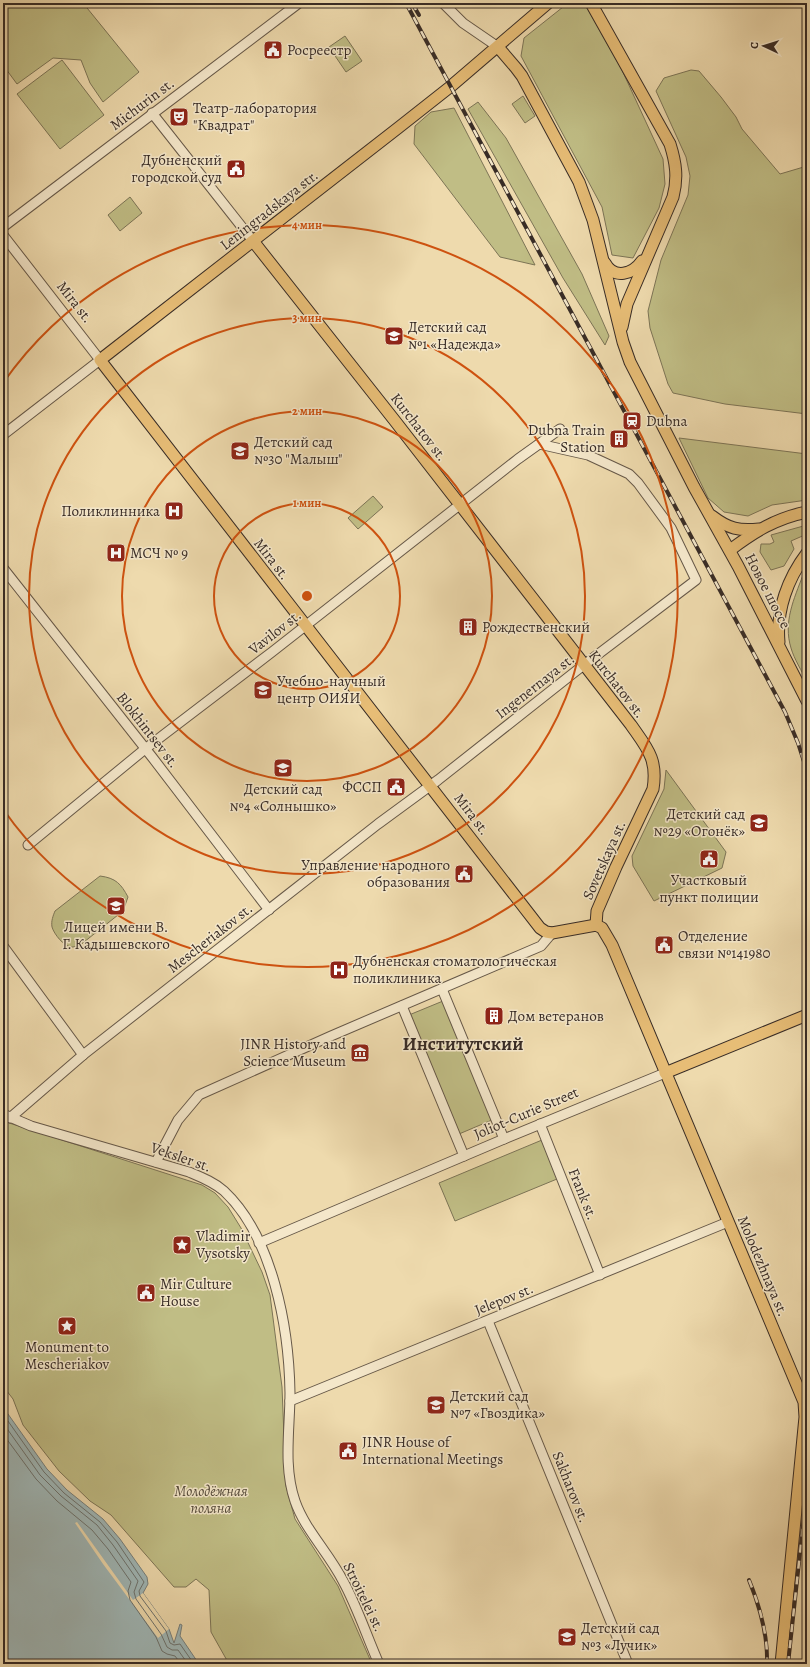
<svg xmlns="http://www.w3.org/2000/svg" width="810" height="1667" viewBox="0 0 810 1667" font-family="Alegreya,serif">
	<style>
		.green { fill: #c0bd85; stroke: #7c7456 }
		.water { fill: #9fb7b7; stroke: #767f7d }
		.pier { fill: #eedaad }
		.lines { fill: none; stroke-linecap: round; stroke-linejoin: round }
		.shore { stroke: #6c726e; stroke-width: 1 }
		.minor-casing { stroke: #665848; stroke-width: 11 }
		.major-casing { stroke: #382c26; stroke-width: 13 }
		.minor { stroke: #f4e7ca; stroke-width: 9 }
		.major { stroke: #e7bd76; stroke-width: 11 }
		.rail-casing { stroke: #382c26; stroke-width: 4 }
		.rail { stroke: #f4e7ca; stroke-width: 2.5; stroke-dasharray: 8; stroke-linecap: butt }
		.ring { fill: none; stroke: #ce5210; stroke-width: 2 }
		.labels { text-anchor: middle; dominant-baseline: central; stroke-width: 3; stroke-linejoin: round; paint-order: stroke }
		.poi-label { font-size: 15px; fill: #382c26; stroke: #f4e7ca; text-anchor: start }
		.street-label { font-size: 15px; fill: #382c26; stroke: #f4e7ca }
		.park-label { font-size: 15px; font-style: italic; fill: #534939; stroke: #f4e7ca }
		.district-label { font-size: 19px; font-weight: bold; fill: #382c26; stroke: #f4e7ca }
		.centre { fill: #ce5210; stroke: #f4e7ca; stroke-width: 2 }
		.ring-label { font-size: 12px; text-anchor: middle; font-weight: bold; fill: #ce5210; stroke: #f4e7ca; stroke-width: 3; stroke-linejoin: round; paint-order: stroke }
	</style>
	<rect width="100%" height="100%" fill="#eedaad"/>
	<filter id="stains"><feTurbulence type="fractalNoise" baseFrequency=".005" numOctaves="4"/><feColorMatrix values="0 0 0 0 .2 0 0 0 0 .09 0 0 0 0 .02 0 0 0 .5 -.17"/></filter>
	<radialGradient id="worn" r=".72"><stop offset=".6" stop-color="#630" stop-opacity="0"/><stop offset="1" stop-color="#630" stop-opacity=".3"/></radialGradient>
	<!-- green -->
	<g class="green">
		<path d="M3 3H83L139 72 103 102 90 83 81 60 53 58 17 84 3 65Z"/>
		<path d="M568 3 585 4 621 68 663 159 665 184 659 208 633 258 612 255 602 207 521 56 524 38Z"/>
		<path d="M345 36 362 61 346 72 329 47Z"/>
		<path d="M62 60 104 115 60 149 17 94Z"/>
		<path d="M691 70 699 71 721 97 736 117 742 129 780 174 807 166V414L725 404 673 393 668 384 650 328 648 311 661 260 688 195 690 176 686 157 656 91 664 78Z"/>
		<path d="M523 96 535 116 525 123 512 104Z"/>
		<path d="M478 102 506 138 582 274 609 336 605 345 563 278 468 109Z"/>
		<path d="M454 108 535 265 500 257 414 144 415 126 431 112Z"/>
		<path d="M130 197 142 213 120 231 108 215Z"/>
		<path d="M679 438 807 454V500L772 505 748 516 724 512 708 498Z"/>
		<path d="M373 496 383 507 358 529 348 518Z"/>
		<path d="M807 525V534L791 541 794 549 784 566 771 570 760 552 761 544H770L774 542 771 535Z"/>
		<path d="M807 570V682C802 671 794 659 791 648 783 622 794 599 803 575Z"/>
		<path d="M666 770 726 852 722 868 654 901 633 866 632 856 664 789Z"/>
		<path d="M100 876C116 878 121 884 128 897L123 911 79 946C77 946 75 947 72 947 64 947 54 934 52 927 51 921 53 916 55 911Z"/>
		<path d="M443 1001 492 1120 459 1134 409 1015Z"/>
		<path d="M3 1121 202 1185 215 1193 228 1207 241 1228 262 1272 270 1295 282 1387 286 1486 295 1519 338 1586 372 1664H229L211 1632 209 1590 196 1579 186 1587H174L111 1515 90 1501 59 1471 23 1425 13 1399 3 1386Z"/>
		<path d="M542 1140 557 1179 455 1221 439 1183Z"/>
	</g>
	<!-- water -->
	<path class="water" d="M3 1407 47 1469 67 1490 103 1519 120 1539 147 1577 148 1584 143 1593 169 1629 174 1643 180 1624 182 1625 180 1636 199 1664H3Z"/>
	<!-- pier -->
	<path class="pier" d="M77 1522 133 1600 143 1593 169 1629 158 1638 103 1564 75 1523Z"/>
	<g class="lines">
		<!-- shore -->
		<g class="shore">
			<path d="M3 1414 44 1472 64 1493 100 1522 117 1542 144 1582 139 1591 140 1596 166 1631 170 1643 174 1645 180 1644 194 1664"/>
			<path d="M3 1423 40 1475 61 1496 97 1525 113 1545 138 1581 134 1592 136 1599 161 1634 167 1647 172 1650H178L188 1664"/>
			<path d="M3 1434 36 1479 57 1501 92 1530 108 1549 131 1582 128 1591 130 1600 156 1637 162 1651 167 1654 175 1656 181 1664"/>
		</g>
		<defs>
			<g id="minor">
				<path d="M443 3 463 23 498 47"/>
				<path d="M152 113 253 241"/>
				<path d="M3 227 299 3"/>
				<path d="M3 235 100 360 3 435"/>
				<path d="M3 568 152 757 269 910"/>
				<path d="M28 845 145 749 272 652 518 459 560 429"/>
				<path d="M3 946 83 1055"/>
				<path d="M442 989 504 1139"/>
				<path d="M402 1006 464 1156"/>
				<path d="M3 1114 31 1126 189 1172C201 1177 214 1182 224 1191 273 1237 289 1328 290 1393 290 1429 283 1466 295 1501 305 1530 329 1553 343 1581 357 1606 367 1637 379 1664"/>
				<path d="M10 1118 83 1055 378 824 438 780 576 671 696 580 671 528 638 483 629 474 588 455 539 444"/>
				<path d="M540 1124 600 1275"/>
				<path d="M156 1162 178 1120 199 1095 331 1036 541 946 552 933"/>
				<path d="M259 1243 504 1139 665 1073"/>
				<path d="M488 1321 628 1664"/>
				<path d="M290 1401 728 1222"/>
			</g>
			<g id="major">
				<path d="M548 3 450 87 398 128 100 360 540 928 546 932 552 933 596 925"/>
				<path d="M591 3 670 144C676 163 678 178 673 197L627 304 622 327"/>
				<path d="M498 47 516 68 522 76 579 182 593 220 623 342 630 362 694 487 738 566 807 701"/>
				<path d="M253 241 395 421 631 725C647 748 658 759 653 789L616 867 597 911 596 925"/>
				<path d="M605 263C614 280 633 274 642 261"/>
				<path d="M712 516C729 529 739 531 759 529"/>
				<path d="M730 550C754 532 776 518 807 512"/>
				<path d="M779 642C776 610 788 578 807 553"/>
				<path d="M596 925 602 928 612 945 804 1402 805 1417 781 1664"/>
				<path d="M665 1073 807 1015"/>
			</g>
		</defs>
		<!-- minor casing -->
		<use href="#minor" class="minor-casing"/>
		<!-- major casing -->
		<use href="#major" class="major-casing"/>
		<!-- minor -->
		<use href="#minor" class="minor"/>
		<!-- major -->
		<use href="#major" class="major"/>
		<defs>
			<g id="rail">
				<path d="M406 3 785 712 798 743 807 771"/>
				<path d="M412 3 419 15"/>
				<path d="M749 1580C760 1607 768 1635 767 1664"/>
				<path d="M788 1664 807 1488"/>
			</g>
		</defs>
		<!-- rail casing -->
		<use href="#rail" class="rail-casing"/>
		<!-- rail -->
		<use href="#rail" class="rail"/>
	</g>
	<!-- distance rings -->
	<g class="ring">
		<circle cx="307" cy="596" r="93"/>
		<circle cx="307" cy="596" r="185"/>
		<circle cx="307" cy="596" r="278"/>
		<path d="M3 383A371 371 0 1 1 3 809"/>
	</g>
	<!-- icons -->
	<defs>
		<symbol id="civic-square" viewBox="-11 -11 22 22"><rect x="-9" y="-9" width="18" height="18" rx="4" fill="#8f2418" stroke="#f4e7ca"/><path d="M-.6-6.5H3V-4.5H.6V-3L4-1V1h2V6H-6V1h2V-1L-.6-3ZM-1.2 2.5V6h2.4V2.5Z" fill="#fff"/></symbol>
		<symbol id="theatre-square" viewBox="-11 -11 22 22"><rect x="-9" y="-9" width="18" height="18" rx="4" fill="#8f2418" stroke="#f4e7ca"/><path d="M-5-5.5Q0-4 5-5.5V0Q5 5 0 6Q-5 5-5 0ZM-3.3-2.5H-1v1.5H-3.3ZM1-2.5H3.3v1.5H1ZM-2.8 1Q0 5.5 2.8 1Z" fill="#fff"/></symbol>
		<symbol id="school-square" viewBox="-11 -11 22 22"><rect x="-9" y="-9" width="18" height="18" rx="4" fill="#8f2418" stroke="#f4e7ca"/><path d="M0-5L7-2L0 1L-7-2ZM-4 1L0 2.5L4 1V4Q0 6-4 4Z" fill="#fff"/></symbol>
		<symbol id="station-square" viewBox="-11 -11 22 22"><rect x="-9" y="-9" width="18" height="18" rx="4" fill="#8f2418" stroke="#f4e7ca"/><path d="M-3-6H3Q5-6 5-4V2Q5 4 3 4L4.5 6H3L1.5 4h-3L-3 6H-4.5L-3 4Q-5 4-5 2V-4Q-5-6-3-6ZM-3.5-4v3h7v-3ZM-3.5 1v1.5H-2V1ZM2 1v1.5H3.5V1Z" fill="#fff"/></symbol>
		<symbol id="building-square" viewBox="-11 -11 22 22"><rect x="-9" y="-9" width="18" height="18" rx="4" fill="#8f2418" stroke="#f4e7ca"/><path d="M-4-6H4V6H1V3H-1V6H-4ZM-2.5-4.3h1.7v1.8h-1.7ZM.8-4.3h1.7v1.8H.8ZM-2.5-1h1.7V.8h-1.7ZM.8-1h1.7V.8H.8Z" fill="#fff"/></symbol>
		<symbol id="hospital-square" viewBox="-11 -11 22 22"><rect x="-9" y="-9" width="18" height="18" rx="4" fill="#8f2418" stroke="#f4e7ca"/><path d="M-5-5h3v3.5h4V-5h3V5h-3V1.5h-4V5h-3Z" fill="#fff"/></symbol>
		<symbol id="university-square" viewBox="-11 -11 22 22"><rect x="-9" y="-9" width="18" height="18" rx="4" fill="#8f2418" stroke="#f4e7ca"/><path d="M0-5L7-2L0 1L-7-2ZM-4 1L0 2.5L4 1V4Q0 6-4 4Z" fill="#fff"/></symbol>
		<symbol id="museum-square" viewBox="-11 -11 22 22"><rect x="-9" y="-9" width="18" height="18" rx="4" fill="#8f2418" stroke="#f4e7ca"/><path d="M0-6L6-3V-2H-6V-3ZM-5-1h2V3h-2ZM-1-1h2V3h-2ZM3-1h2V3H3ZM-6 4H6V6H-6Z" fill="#fff"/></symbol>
		<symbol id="sight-square" viewBox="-11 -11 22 22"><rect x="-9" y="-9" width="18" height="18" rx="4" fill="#8f2418" stroke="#f4e7ca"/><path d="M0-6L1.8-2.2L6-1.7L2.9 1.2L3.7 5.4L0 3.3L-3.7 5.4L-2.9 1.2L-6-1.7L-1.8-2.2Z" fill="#fff"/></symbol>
	</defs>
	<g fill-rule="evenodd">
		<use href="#civic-square" x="262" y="39" width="22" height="22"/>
		<use href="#theatre-square" x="168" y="106" width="22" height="22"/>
		<use href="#civic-square" x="225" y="158" width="22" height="22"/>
		<use href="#school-square" x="383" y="325" width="22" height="22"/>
		<use href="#station-square" x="621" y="410" width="22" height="22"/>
		<use href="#building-square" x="608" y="428" width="22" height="22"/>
		<use href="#school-square" x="229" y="440" width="22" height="22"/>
		<use href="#hospital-square" x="163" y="500" width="22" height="22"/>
		<use href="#hospital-square" x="105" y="542" width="22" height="22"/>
		<use href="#building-square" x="457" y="616" width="22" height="22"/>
		<use href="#university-square" x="252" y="679" width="22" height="22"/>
		<use href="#school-square" x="272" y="757" width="22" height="22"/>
		<use href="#civic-square" x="385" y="776" width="22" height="22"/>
		<use href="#school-square" x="748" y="812" width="22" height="22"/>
		<use href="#civic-square" x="698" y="848" width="22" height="22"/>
		<use href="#civic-square" x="453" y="863" width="22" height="22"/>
		<use href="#school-square" x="105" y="895" width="22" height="22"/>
		<use href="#civic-square" x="653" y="934" width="22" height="22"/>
		<use href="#hospital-square" x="328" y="959" width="22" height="22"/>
		<use href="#building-square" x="483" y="1005" width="22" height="22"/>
		<use href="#museum-square" x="349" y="1042" width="22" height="22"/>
		<use href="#sight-square" x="171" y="1234" width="22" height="22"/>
		<use href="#civic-square" x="135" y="1282" width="22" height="22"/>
		<use href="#sight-square" x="56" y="1315" width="22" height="22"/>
		<use href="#school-square" x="425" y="1394" width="22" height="22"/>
		<use href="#civic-square" x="337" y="1440" width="22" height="22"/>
		<use href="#school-square" x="556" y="1626" width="22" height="22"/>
	</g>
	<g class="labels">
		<!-- poi labels -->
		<g class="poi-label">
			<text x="287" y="50">Росреестр</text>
			<text x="193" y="108">Театр-лаборатория<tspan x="193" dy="17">"Квадрат"</tspan></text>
			<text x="222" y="160" text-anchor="end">Дубненский<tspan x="222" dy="17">городской суд</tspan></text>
			<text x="408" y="327">Детский сад<tspan x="408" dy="17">№1 «Надежда»</tspan></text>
			<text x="646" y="421">Dubna</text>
			<text x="605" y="430" text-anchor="end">Dubna Train<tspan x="605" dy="17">Station</tspan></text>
			<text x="254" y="442">Детский сад<tspan x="254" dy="17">№30 "Малыш"</tspan></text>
			<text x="160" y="511" text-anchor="end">Поликлинника</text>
			<text x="130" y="553">МСЧ № 9</text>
			<text x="482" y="627">Рождественский</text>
			<text x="277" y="681">Учебно-научный<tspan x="277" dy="17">центр ОИЯИ</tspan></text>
			<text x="382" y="787" text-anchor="end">ФССП</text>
			<text x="283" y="789" text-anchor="middle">Детский сад<tspan x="283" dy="17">№4 «Солнышко»</tspan></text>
			<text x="745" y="814" text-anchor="end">Детский сад<tspan x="745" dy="17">№29 «Огонёк»</tspan></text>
			<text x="450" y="865" text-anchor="end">Управление народного<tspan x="450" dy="17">образования</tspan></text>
			<text x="709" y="880" text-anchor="middle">Участковый<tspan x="709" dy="17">пункт полиции</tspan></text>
			<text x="116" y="927" text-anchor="middle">Лицей имени В.<tspan x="116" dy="17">Г. Кадышевского</tspan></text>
			<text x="678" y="936">Отделение<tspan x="678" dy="17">связи №141980</tspan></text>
			<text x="353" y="961">Дубненская стоматологическая<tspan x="353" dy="17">поликлиника</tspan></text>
			<text x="508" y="1016">Дом ветеранов</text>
			<text x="346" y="1044" text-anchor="end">JINR History and<tspan x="346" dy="17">Science Museum</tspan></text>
			<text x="196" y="1236">Vladimir<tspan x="196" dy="17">Vysotsky</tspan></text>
			<text x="160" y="1284">Mir Culture<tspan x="160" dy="17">House</tspan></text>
			<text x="67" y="1347" text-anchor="middle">Monument to<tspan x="67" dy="17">Mescheriakov</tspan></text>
			<text x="450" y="1396">Детский сад<tspan x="450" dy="17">№7 «Гвоздика»</tspan></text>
			<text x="362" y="1442">JINR House of<tspan x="362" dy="17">International Meetings</tspan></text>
			<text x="581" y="1628">Детский сад<tspan x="581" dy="17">№3 «Лучик»</tspan></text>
		</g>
		<!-- street labels -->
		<g class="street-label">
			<text transform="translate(142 104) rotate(-37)">Michurin st.</text>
			<text transform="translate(269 210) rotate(-38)">Leningradskaya str.</text>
			<text transform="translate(75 302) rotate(52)">Mira st.</text>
			<text transform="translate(419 427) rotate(52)">Kurchatov st.</text>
			<text transform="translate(272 559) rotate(52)">Mira st.</text>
			<text transform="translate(768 591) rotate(63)">Новое шоссе</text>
			<text transform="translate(275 632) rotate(-38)">Vavilov st.</text>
			<text transform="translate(617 684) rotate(52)">Kurchatov st.</text>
			<text transform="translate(535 686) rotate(-38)">Ingenernaya st.</text>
			<text transform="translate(148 730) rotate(52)">Blokhintsev st.</text>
			<text transform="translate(472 814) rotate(53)">Mira st.</text>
			<text transform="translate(604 860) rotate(-66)">Sovetskaya st.</text>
			<text transform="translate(210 938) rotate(-38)">Mescheriakov st.</text>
			<text transform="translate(526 1113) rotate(-23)">Joliot-Curie Street</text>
			<text transform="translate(181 1157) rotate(19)">Veksler st.</text>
			<text transform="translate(583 1194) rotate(68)">Frank st.</text>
			<text transform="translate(763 1266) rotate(67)">Molodezhnaya st.</text>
			<text transform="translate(504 1299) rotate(-22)">Jelepov st.</text>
			<text transform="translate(571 1487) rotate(68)">Sakharov st.</text>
			<text transform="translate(364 1597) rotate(64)">Stroitelei st.</text>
		</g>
		<!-- park labels -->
		<g class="park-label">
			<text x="211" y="1491">Молодёжная<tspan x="211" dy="17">поляна</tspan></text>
		</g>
		<!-- district labels -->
		<g class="district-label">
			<text x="463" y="1044">Институтский</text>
		</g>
	</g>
	<circle cx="307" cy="596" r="6" class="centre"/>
	<g class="ring-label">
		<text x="307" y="229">4 мин</text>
		<text x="307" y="322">3 мин</text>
		<text x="307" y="415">2 мин</text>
		<text x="307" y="507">1 мин</text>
	</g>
	<!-- margin -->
	<rect width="810" height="1667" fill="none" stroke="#eedaad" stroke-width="16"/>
	<rect x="4" y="4" width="802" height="1659" fill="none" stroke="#382c26" stroke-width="2"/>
	<rect x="8" y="8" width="794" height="1651" fill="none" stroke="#382c26"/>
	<!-- north arrow -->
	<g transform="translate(764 46) rotate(274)" stroke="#f4e7ca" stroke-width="3" paint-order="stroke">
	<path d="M0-3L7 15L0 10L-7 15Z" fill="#382c26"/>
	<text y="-6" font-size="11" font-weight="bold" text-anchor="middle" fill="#382c26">С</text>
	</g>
	<rect width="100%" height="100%" filter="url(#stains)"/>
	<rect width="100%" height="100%" fill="url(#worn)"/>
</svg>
